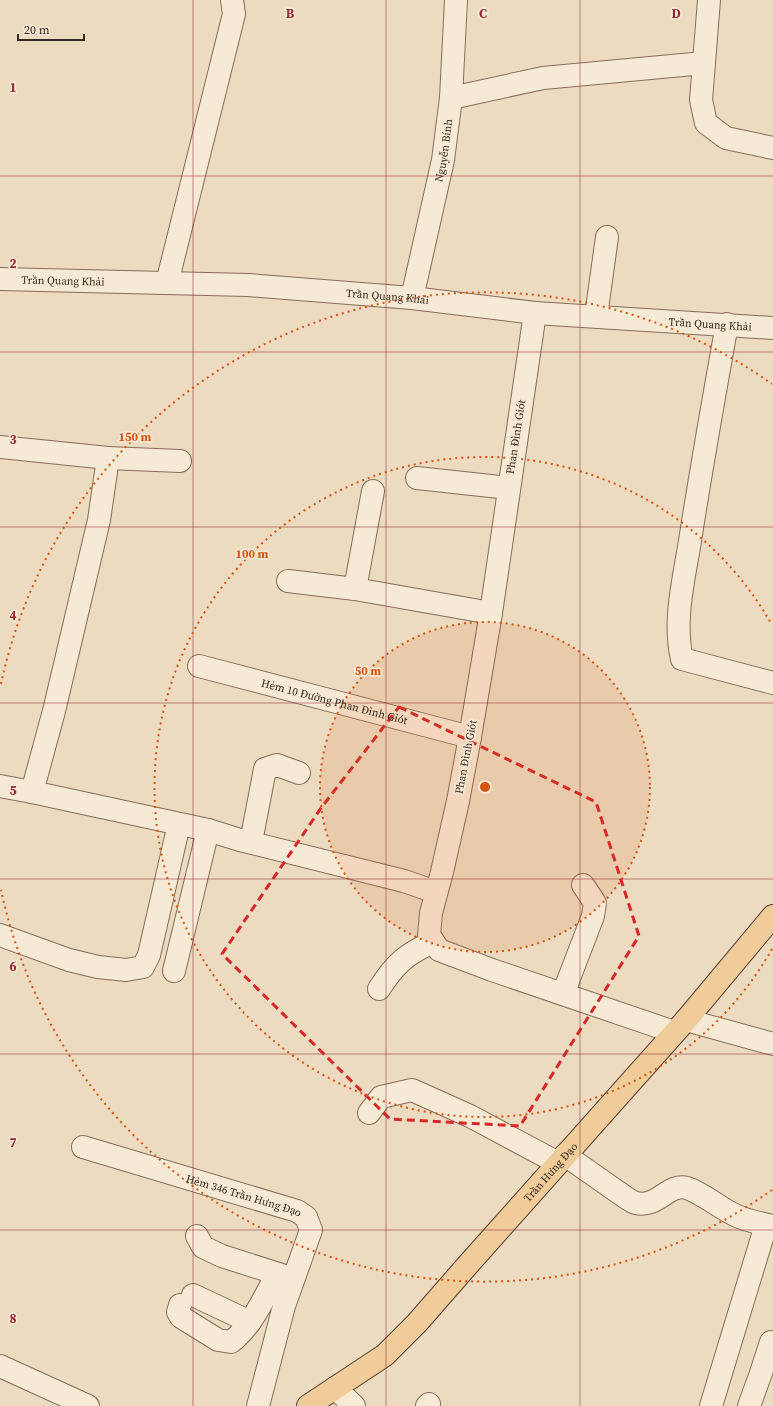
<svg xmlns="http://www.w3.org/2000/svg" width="773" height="1406" viewBox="0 0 773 1406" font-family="'Source Serif 4',serif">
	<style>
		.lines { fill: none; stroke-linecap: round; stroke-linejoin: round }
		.minor-casing { stroke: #856d59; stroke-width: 24 }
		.major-casing { stroke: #533c2e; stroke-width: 24 }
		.minor { stroke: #f7ead4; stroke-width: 22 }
		.major { stroke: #efcc9a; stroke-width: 22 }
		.marked { fill: none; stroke: #d62828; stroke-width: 3; stroke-dasharray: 8 5; stroke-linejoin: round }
		.grid { fill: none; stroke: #922b36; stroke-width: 1; stroke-opacity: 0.55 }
		.ring { fill: none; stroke: #d6540e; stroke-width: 2; stroke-dasharray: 2 4 }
		.labels { text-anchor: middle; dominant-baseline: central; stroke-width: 3.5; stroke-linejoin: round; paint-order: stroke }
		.street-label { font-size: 11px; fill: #35271d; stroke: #f4e6d1 }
		.grid-label { font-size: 13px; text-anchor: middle; font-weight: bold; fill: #922b36; stroke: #f4e6d1; stroke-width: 3.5; stroke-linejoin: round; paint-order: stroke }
		.centre { fill: #d6540e; stroke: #f4e6d1; stroke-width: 2 }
		.ring-label { font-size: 12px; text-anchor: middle; font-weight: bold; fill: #d6540e; stroke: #f4e6d1; stroke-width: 3.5; stroke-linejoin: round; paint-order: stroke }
	</style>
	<rect width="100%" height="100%" fill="#ecdbc1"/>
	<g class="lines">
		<defs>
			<g id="minor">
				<path d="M709 0 701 100 706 123 726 138 773 148"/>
				<path d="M451 98 543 78 704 63"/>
				<path id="s1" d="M0 279 248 285 412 298 535 313 773 328"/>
				<path d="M167 283 234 14 232 0"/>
				<path id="s2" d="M412 298 443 160 451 98 456 0"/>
				<path d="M535 313 491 613 470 737 458 801 442 872 431 913 429 935 439 950 492 970 674 1032"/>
				<path d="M596 316 607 237"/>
				<path d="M727 324C714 397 701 469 690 541 684 579 673 620 682 659L773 683"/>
				<path d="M0 447 108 458 180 461"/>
				<path d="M417 478 509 488"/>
				<path d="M373 491 355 589 491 613"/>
				<path d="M288 581 355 589"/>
				<path id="s3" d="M199 666 470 737"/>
				<path d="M0 786 32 792 208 830 240 840 404 881 436 892"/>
				<path d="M32 792 54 711 99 520 108 458"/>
				<path d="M251 842 265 769 277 765 299 773"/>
				<path d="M0 935 69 960 98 967 126 970 143 967 149 955 179 824"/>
				<path d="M174 971 208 830"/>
				<path d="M379 989C395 964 406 954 433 942"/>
				<path d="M563 994 593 916 595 903 583 885"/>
				<path d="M686 1020 773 1044"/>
				<path d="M369 1113 381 1097 412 1090 470 1116 558 1163"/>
				<path id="s4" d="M83 1147 297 1211 306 1217 311 1230 284 1306 258 1406"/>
				<path d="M565 1155 625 1197C628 1199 632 1202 636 1203 658 1208 668 1183 687 1188 702 1193 720 1208 735 1215 746 1221 760 1223 773 1226"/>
				<path d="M197 1236 203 1247 222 1256 291 1278"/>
				<path d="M193 1295 250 1322"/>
				<path d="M180 1305 178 1312 181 1317 218 1340 231 1342C252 1326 264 1298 277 1274"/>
				<path d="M0 1366 88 1406"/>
				<path d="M335 1388 354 1406"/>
				<path d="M427 1406 429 1404"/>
				<path d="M711 1406 766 1225"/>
				<path d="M749 1406 761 1373 771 1342"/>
			</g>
			<g id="major">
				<path id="s5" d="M308 1406 385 1355 417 1323 465 1268 686 1020 773 916"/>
			</g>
		</defs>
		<!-- minor casing -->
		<use href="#minor" class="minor-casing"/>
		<!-- major casing -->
		<use href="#major" class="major-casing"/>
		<!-- minor -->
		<use href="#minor" class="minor"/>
		<!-- major -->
		<use href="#major" class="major"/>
	</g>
	<!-- marked area -->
	<path class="marked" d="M399 707 596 802 639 936 520 1126 390 1119 222 954 321 808Z"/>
	<!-- grid -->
	<path class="grid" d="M193 0V1406M386 0V1406M580 0V1406M0 176H773M0 352H773M0 527H773M0 703H773M0 879H773M0 1054H773M0 1230H773"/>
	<!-- distance rings -->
	<circle cx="485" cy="787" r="165" fill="#d6540e" fill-opacity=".12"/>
	<g class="ring">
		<circle cx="485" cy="787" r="165"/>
		<path d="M772 949A330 330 0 1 1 772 625"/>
		<path d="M772 1190A495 495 0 0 1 1 890M1 684A495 495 0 0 1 772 384"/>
	</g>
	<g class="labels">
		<!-- street labels -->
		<g class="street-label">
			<text stroke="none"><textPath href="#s2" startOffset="151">Nguyễn Bính</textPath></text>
			<text stroke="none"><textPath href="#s1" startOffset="63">Trần Quang Khải</textPath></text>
			<text stroke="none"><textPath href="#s1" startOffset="388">Trần Quang Khải</textPath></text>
			<text stroke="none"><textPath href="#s1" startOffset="712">Trần Quang Khải</textPath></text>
			<text transform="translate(516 437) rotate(-81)">Phan Đình Giót</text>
			<text stroke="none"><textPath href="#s3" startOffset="140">Hẻm 10 Đường Phan Đình Giót</textPath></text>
			<text transform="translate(466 757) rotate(-79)">Phan Đình Giót</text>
			<text stroke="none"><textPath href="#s5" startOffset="339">Trần Hưng Đạo</textPath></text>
			<text stroke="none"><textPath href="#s4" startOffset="168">Hẻm 346 Trần Hưng Đạo</textPath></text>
		</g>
	</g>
	<g class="grid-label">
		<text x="290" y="18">B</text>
		<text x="483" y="18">C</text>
		<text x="676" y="18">D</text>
		<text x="13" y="92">1</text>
		<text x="13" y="268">2</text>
		<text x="13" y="444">3</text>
		<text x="13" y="620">4</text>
		<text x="13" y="795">5</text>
		<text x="13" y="971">6</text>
		<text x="13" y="1147">7</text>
		<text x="13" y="1323">8</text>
	</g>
	<circle cx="485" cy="787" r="6" class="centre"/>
	<g class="ring-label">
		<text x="135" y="441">150 m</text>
		<text x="252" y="558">100 m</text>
		<text x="368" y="675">50 m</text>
	</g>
	<!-- scale -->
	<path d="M18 34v6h66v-6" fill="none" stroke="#35271d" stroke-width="2"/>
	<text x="24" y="34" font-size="12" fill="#35271d" stroke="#f4e6d1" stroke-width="3" paint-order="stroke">20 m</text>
</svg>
